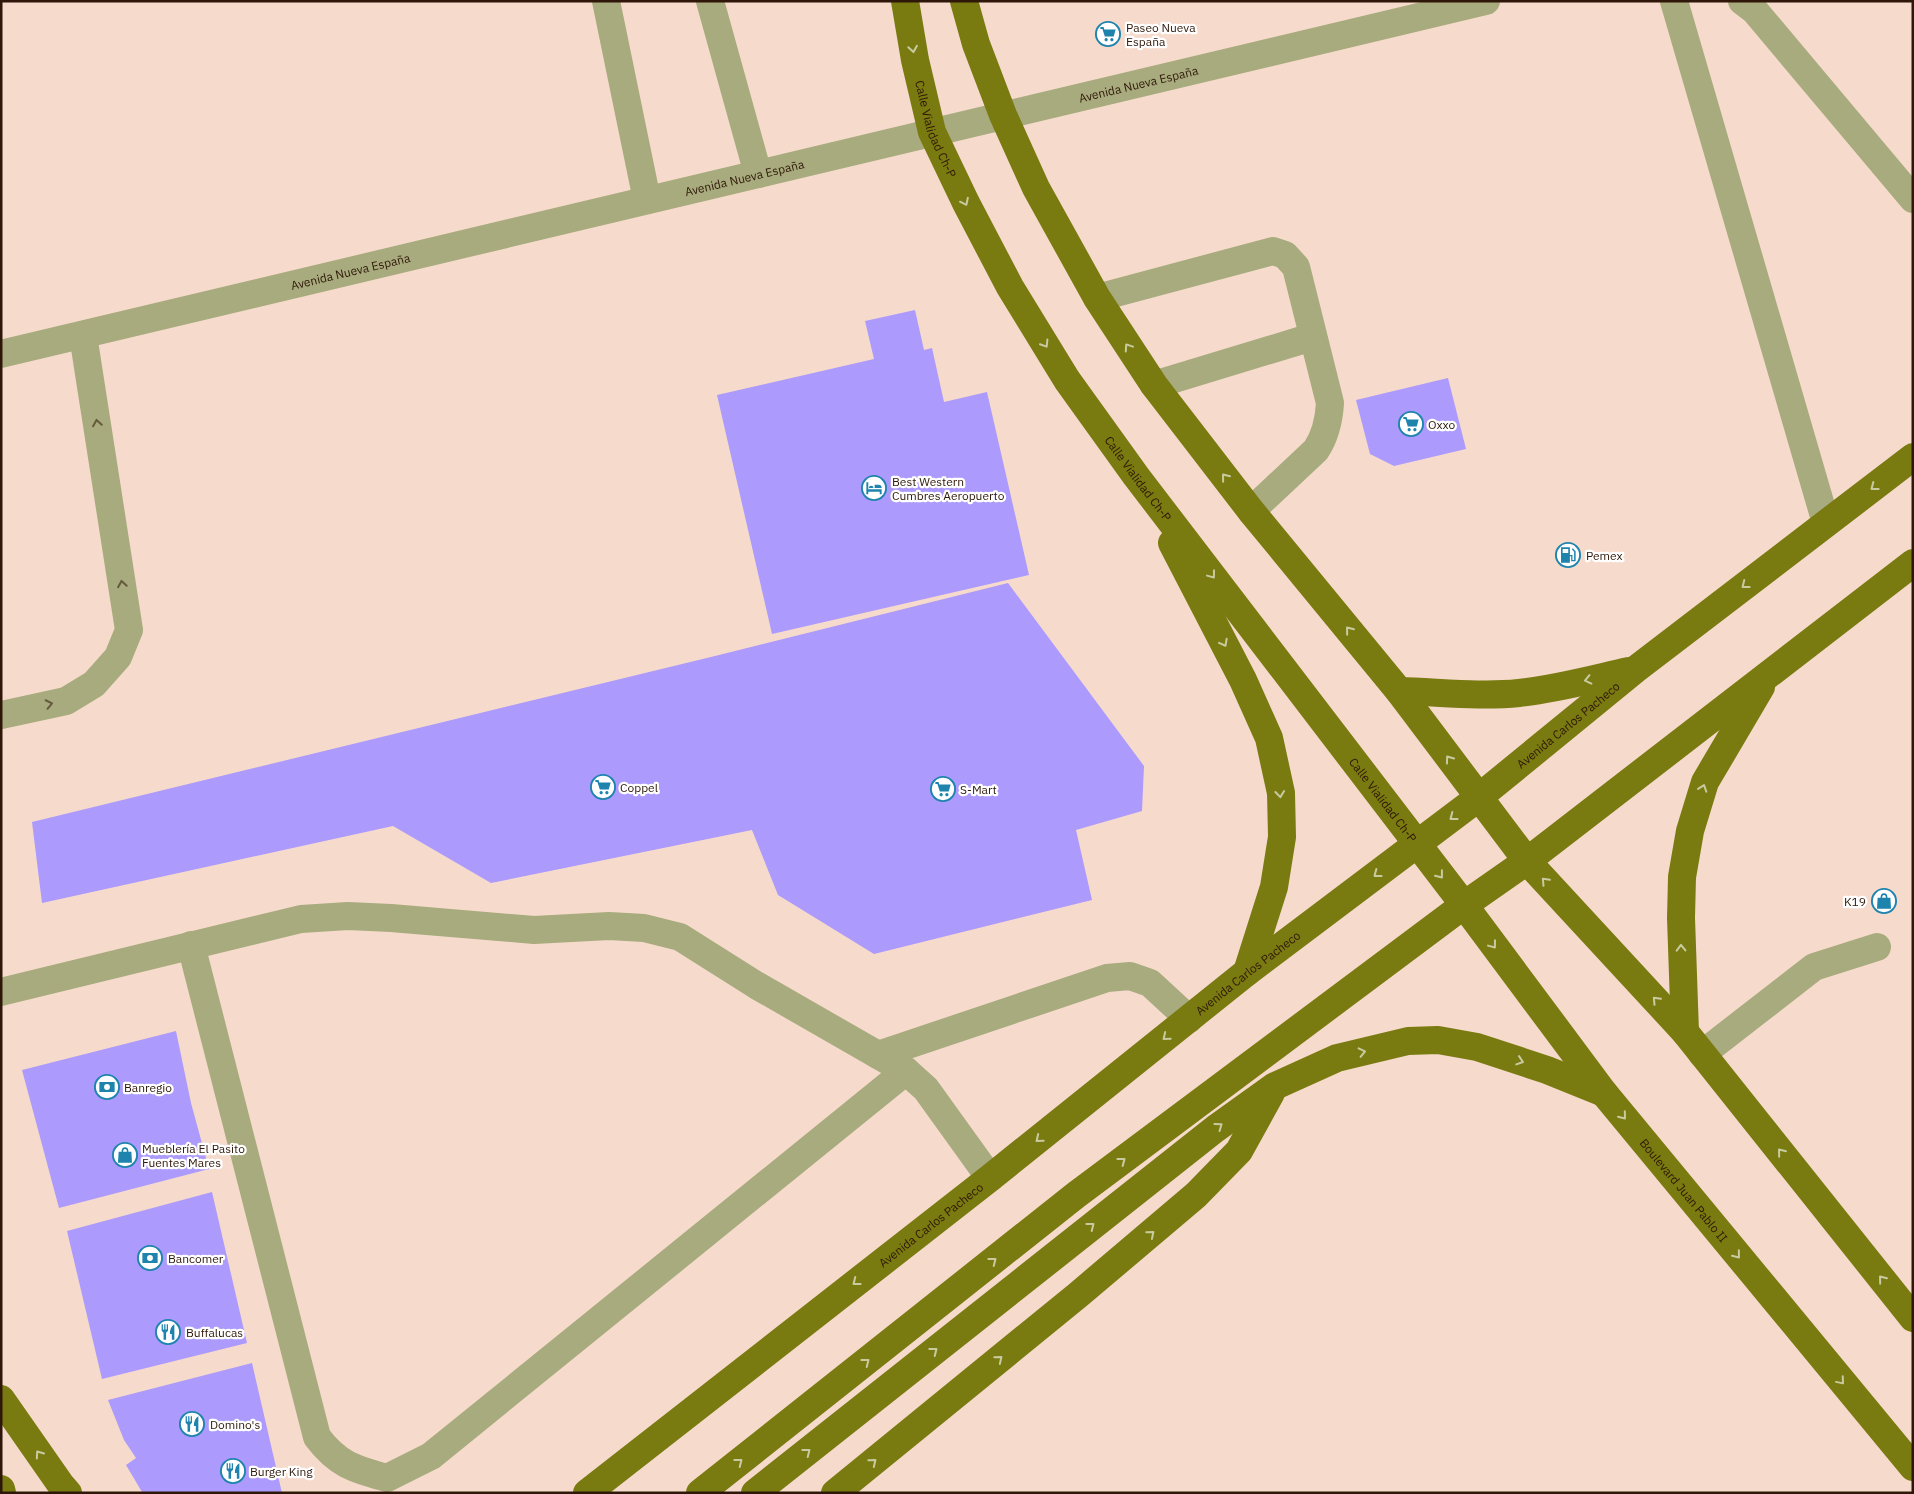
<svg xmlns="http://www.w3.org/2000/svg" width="1914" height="1494" viewBox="0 0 1914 1494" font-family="'IBM Plex Sans',sans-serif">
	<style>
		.building { fill: #ac9afc }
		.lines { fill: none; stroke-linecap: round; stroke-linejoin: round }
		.minor { stroke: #a8ab7d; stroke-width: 28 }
		.major { stroke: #797b10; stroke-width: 28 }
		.oneway { stroke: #c9ca9f }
		.oneway2 { stroke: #655a3d }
		.labels { text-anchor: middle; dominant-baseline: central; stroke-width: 4.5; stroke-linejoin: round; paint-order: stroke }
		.poi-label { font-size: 12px; fill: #2e1708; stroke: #fff; text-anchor: start }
		.street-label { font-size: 12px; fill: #2e1708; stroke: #fff }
	</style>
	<rect width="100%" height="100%" fill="#f6dbcc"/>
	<!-- building -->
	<g class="building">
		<path d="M915 310 924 350 932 348 944 402 987 392 1029 575 772 634 717 395 874 359 865 321Z"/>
		<path d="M1448 378 1466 449 1394 466 1370 454 1356 400Z"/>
		<path d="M1008 583 1144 766 1142 811 1076 830 1092 900 874 954 778 895 752 830 491 883 393 826 42 903 32 822 715 656Z"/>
		<path d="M176 1031 191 1103 209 1169 59 1208 22 1070Z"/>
		<path d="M212 1192 247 1343 102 1379 67 1231Z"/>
		<path d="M252 1363 282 1493 142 1492 126 1465 136 1458 124 1440 108 1400Z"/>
	</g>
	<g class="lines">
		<!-- minor -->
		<g class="minor">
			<path d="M606 1 647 200"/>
			<path d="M710 1 758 174"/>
			<path d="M1674 1 1826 523"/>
			<path d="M1742 1 1755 11 1913 199"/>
			<path d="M1097 298 1273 251 1285 255 1296 267 1330 403C1329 420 1326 435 1316 450L1251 511"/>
			<path id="s1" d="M1 354 1486 1"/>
			<path d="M1154 385 1312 337"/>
			<path d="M1 715 66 701 94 684 118 657 129 630 83 335"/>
			<path d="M191 945 317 1437C338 1465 355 1469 387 1478L431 1456 906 1071"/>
			<path d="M1 992 301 919 348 916 391 918 534 930 609 926 644 928 680 937 756 985 906 1071 926 1089 990 1178"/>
			<path d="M1702 1054 1814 967 1877 947"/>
			<path d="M878 1055 1107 978 1130 976 1150 983 1189 1019"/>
		</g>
		<!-- major -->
		<g class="major">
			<path id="s2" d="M905 1 915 60 932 132 966 203 1010 287 1067 380 1136 476 1464 905 1604 1093 1913 1467"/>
			<path d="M964 1 976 44 1003 115 1036 188 1097 298 1154 385 1251 511 1399 691 1527 861 1685 1032 1913 1318"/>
			<path d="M1172 543 1243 680 1269 738 1281 793 1282 837 1274 887 1247 972"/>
			<path d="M1399 691C1439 692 1480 697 1519 693 1557 689 1593 679 1629 671"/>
			<path d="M1685 1032 1681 918 1682 877 1690 831 1705 782 1761 687"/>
			<path d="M1 1399 61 1485 68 1493"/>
			<path d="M1 1489 2 1493"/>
			<path id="s3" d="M587 1493 990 1178 1247 972 1478 798 1636 669 1913 457"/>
			<path d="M700 1493 1076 1195 1464 905 1527 861 1913 563"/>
			<path d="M755 1493 1215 1129 1275 1086 1337 1058 1408 1041 1438 1040 1477 1047 1547 1070 1604 1093"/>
			<path d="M835 1493 1078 1295 1196 1195 1239 1151 1271 1093"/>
		</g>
	</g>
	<!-- one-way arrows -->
	<defs><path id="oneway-chevron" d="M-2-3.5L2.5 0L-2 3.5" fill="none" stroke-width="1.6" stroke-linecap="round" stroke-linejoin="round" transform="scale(1.25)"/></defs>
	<g class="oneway">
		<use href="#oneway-chevron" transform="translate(913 49) rotate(81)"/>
		<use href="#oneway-chevron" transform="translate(965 202) rotate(64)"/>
		<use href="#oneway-chevron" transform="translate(1045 344) rotate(58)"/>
		<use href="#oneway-chevron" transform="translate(1128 347) rotate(-124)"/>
		<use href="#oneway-chevron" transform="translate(1225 477) rotate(-128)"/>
		<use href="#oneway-chevron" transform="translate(1874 487) rotate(143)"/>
		<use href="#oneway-chevron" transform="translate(1212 575) rotate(53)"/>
		<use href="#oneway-chevron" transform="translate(1745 585) rotate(142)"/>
		<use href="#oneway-chevron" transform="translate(1349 630) rotate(-129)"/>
		<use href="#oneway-chevron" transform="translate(1224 643) rotate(62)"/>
		<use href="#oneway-chevron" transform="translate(1588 680) rotate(167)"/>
		<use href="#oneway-chevron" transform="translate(1449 759) rotate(-126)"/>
		<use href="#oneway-chevron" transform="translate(1703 788) rotate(-71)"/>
		<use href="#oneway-chevron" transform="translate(1280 794) rotate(84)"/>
		<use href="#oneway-chevron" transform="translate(1453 817) rotate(143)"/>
		<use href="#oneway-chevron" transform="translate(1377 874) rotate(143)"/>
		<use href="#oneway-chevron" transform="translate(1440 875) rotate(52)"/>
		<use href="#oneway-chevron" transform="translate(1545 881) rotate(-133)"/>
		<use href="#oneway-chevron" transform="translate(1493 945) rotate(53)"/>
		<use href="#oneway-chevron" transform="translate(1681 948) rotate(-91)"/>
		<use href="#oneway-chevron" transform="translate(1656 1000) rotate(-133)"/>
		<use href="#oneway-chevron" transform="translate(1166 1037) rotate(141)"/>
		<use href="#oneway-chevron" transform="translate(1362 1052) rotate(-13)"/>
		<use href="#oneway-chevron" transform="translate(1520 1061) rotate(18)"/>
		<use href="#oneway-chevron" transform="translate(1623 1116) rotate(51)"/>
		<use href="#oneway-chevron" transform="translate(1219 1126) rotate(-36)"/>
		<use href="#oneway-chevron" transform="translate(1039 1139) rotate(141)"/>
		<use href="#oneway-chevron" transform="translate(1781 1152) rotate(-129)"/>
		<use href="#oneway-chevron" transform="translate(1122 1161) rotate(-37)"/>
		<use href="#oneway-chevron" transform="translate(1091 1226) rotate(-38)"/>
		<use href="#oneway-chevron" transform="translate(1151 1234) rotate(-40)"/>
		<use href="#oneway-chevron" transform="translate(1737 1255) rotate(51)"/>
		<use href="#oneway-chevron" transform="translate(993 1261) rotate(-38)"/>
		<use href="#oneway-chevron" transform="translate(1882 1279) rotate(-129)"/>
		<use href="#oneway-chevron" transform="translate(856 1282) rotate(142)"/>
		<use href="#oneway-chevron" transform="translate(934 1351) rotate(-38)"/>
		<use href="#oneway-chevron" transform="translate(999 1359) rotate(-39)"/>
		<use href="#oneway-chevron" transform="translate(866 1362) rotate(-38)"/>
		<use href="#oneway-chevron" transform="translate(1841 1381) rotate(50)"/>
		<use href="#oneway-chevron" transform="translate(807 1452) rotate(-38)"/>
		<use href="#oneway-chevron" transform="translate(39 1454) rotate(-125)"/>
		<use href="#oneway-chevron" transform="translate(739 1462) rotate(-38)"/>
		<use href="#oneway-chevron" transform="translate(873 1462) rotate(-39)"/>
	</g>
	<g class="oneway2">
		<use href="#oneway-chevron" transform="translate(97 423) rotate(-99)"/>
		<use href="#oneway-chevron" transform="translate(122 584) rotate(-99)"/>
		<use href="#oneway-chevron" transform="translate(49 704) rotate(-12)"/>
	</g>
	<!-- icons -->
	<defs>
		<symbol id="supermarket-ring" viewBox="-11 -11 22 22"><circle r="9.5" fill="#fff" stroke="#1e84ae" stroke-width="1.5"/><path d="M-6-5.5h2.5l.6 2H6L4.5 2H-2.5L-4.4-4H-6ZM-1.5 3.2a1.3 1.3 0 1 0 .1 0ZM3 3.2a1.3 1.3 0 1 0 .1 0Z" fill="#1e84ae"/></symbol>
		<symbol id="hotel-ring" viewBox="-11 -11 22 22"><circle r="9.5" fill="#fff" stroke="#1e84ae" stroke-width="1.5"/><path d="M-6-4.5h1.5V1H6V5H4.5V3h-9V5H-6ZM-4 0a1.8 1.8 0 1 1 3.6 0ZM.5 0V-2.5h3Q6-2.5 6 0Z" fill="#1e84ae"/></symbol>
		<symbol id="fuel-ring" viewBox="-11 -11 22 22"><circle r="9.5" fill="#fff" stroke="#1e84ae" stroke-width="1.5"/><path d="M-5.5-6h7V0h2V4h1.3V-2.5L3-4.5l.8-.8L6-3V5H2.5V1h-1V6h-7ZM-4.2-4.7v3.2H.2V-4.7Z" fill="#1e84ae"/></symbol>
		<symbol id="shop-ring" viewBox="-11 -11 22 22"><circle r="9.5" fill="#fff" stroke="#1e84ae" stroke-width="1.5"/><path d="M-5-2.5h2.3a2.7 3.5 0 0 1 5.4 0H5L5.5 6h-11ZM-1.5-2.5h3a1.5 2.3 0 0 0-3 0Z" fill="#1e84ae"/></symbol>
		<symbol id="bank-ring" viewBox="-11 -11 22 22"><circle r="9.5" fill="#fff" stroke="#1e84ae" stroke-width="1.5"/><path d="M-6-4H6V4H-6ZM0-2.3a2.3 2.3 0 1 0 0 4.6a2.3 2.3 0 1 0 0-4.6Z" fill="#1e84ae"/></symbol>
		<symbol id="restaurant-ring" viewBox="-11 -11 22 22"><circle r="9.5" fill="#fff" stroke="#1e84ae" stroke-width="1.5"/><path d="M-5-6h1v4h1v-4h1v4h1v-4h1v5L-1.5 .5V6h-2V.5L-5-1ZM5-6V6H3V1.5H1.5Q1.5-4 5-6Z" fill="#1e84ae"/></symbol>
	</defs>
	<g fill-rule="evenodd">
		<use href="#supermarket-ring" x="1094" y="20" width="28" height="28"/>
		<use href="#supermarket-ring" x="1397" y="410" width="28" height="28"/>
		<use href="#hotel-ring" x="860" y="474" width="28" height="28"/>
		<use href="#fuel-ring" x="1554" y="541" width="28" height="28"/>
		<use href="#supermarket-ring" x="589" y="773" width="28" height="28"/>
		<use href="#supermarket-ring" x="929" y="775" width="28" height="28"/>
		<use href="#shop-ring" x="1870" y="887" width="28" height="28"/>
		<use href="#bank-ring" x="93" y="1073" width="28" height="28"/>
		<use href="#shop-ring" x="111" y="1141" width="28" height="28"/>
		<use href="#bank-ring" x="136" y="1244" width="28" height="28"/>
		<use href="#restaurant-ring" x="154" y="1318" width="28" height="28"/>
		<use href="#restaurant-ring" x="178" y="1410" width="28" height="28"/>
		<use href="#restaurant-ring" x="219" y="1457" width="28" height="28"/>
	</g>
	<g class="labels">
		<!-- poi labels -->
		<g class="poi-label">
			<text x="1126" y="27">Paseo Nueva<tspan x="1126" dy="14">España</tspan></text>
			<text x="1428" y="424">Oxxo</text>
			<text x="892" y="481">Best Western<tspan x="892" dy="14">Cumbres Aeropuerto</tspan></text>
			<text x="1586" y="555">Pemex</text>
			<text x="620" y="787">Coppel</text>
			<text x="960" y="789">S-Mart</text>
			<text x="1866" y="901" text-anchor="end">K19</text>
			<text x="124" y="1087">Banregio</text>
			<text x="142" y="1148">Mueblería El Pasito<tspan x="142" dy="14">Fuentes Mares</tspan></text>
			<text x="168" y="1258">Bancomer</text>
			<text x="186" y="1332">Buffalucas</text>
			<text x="210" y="1424">Domino's</text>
			<text x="250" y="1471">Burger King</text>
		</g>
		<!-- street labels -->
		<g class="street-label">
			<text stroke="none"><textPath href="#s1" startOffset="1169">Avenida Nueva España</textPath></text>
			<text stroke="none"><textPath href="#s2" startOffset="132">Calle Vialidad Ch-P</textPath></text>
			<text stroke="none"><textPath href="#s1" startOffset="764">Avenida Nueva España</textPath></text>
			<text stroke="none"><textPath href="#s1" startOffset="359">Avenida Nueva España</textPath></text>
			<text stroke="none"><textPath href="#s2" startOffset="538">Calle Vialidad Ch-P</textPath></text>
			<text stroke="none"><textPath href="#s3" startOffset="1246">Avenida Carlos Pacheco</textPath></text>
			<text stroke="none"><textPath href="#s2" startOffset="942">Calle Vialidad Ch-P</textPath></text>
			<text stroke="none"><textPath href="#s3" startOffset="841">Avenida Carlos Pacheco</textPath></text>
			<text stroke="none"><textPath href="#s2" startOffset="1435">Boulevard Juan Pablo II</textPath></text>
			<text stroke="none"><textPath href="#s3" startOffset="436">Avenida Carlos Pacheco</textPath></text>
		</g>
	</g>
	<!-- border -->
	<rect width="1914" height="1494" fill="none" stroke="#2e1708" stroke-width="5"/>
</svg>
